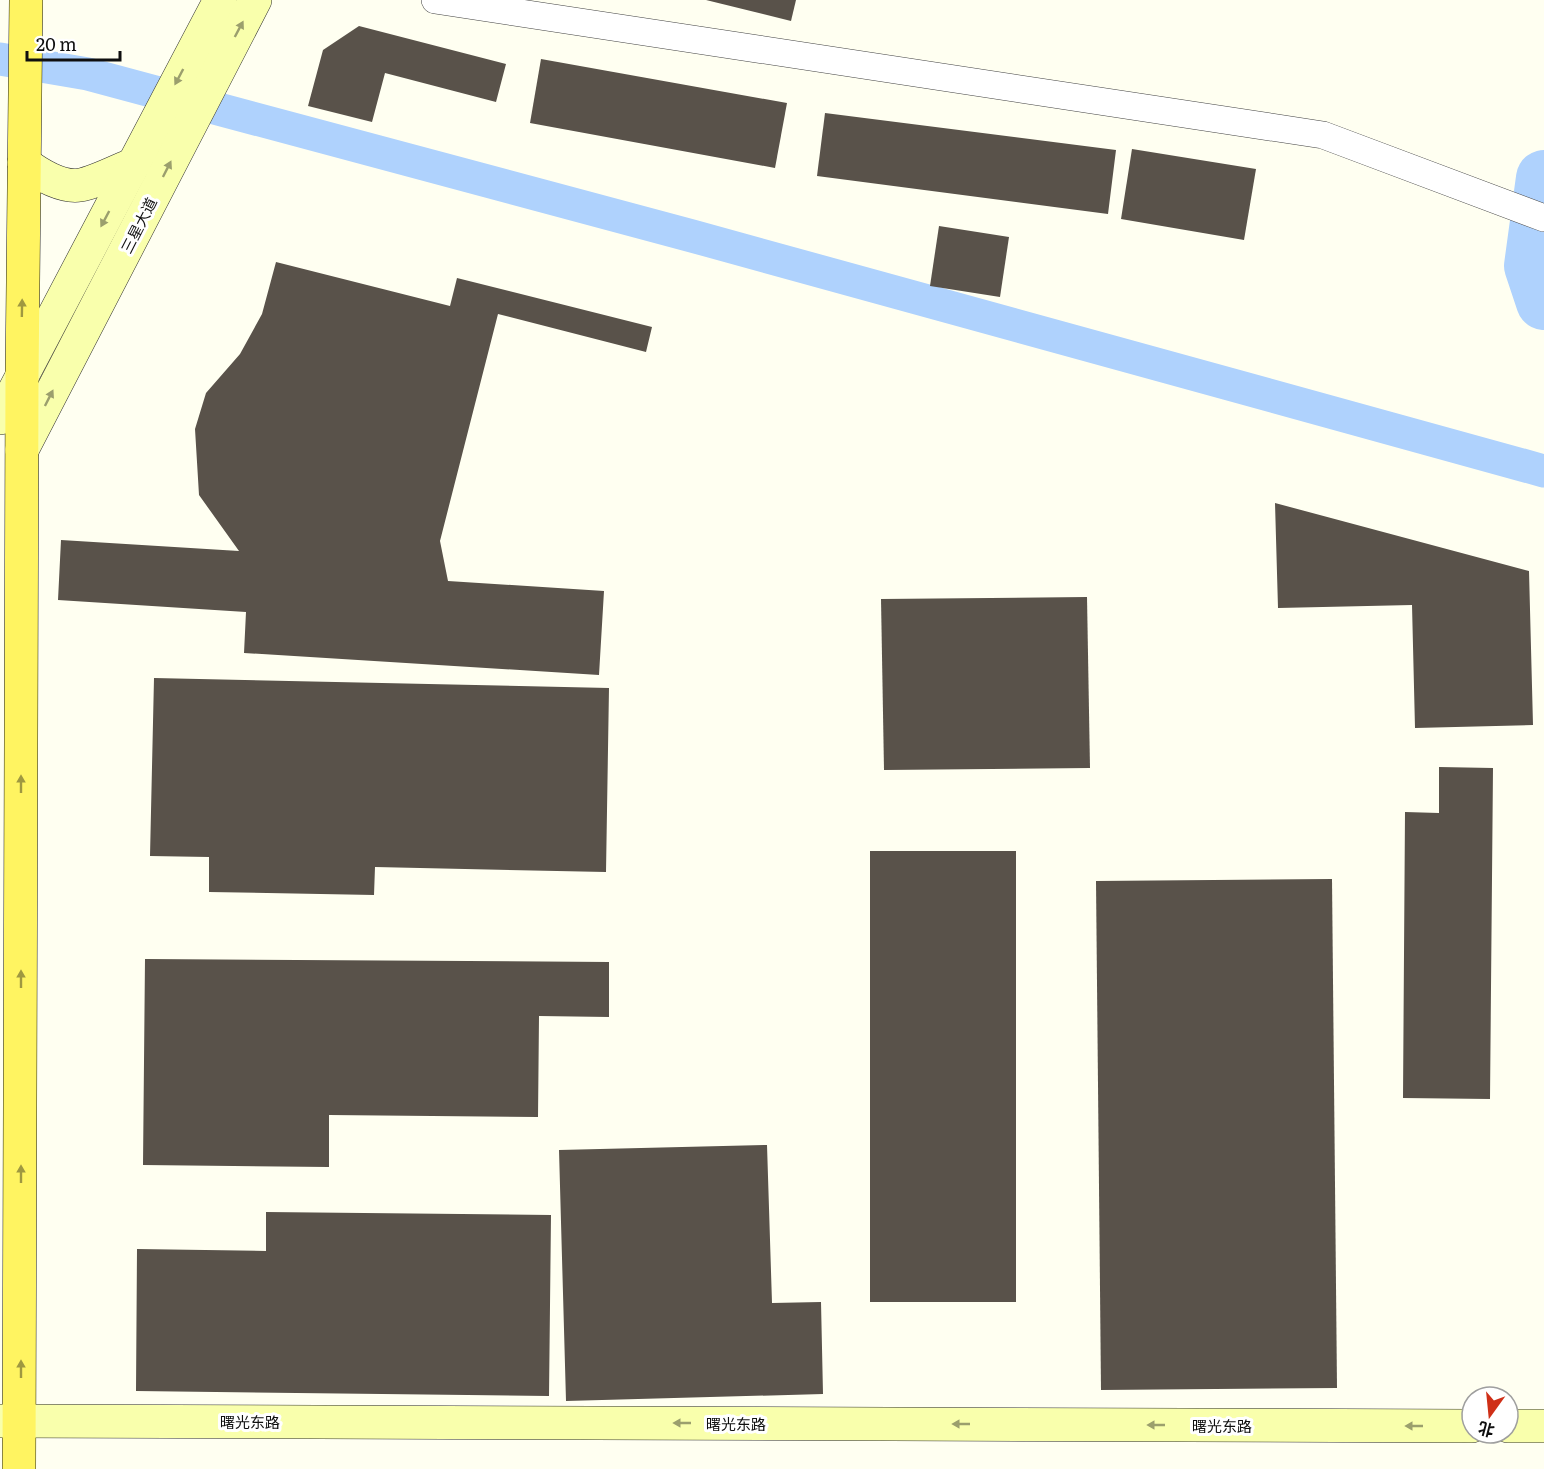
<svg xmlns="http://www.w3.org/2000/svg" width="1544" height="1469" viewBox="0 0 1544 1469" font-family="Literata,'Noto Sans SC',serif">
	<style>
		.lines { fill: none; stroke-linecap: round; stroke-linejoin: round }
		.canal { stroke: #afd2fd; stroke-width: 33 }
		.river { stroke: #afd2fd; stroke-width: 56 }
		.building { fill: #59524a }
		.street-casing { stroke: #424242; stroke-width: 28 }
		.secondary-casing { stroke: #313131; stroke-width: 34 }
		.primary-casing { stroke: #202020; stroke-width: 34 }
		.street { stroke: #fff; stroke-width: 27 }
		.secondary { stroke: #f9ffac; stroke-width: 33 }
		.primary { stroke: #fff461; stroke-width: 33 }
		.oneway { fill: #9b9f6d }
		.oneway2 { fill: #9f9840 }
		.labels { text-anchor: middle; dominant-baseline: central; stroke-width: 6; stroke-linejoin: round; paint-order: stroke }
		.street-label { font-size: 15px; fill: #0f0f0f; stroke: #fff }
	</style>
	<rect width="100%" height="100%" fill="#fffff1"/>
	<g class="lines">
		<!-- canal -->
		<path class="canal" d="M0 59 88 74 692 236 1544 471"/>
		<!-- river -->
		<path class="river" d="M1544 178 1532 266 1544 302"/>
	</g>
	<!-- building -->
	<g class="building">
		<path d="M706 0H796L791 21Z"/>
		<path d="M359 26 506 64 496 102 385 73 372 122 308 106 323 50Z"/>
		<path d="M541 59 787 103 775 168 530 123Z"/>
		<path d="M825 113 1116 150 1108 214 817 176Z"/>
		<path d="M1132 149 1256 169 1244 240 1121 219Z"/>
		<path d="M939 226 1009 237 1000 297 930 286Z"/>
		<path d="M276 262 450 306 457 278 652 327 646 352 498 314 440 541 448 581 604 591 599 675 244 653 246 612 58 600 61 540 239 551 199 495 195 429 206 393 240 354 262 314Z"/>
		<path d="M1275 503 1529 571 1533 725 1415 728 1412 605 1278 608Z"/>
		<path d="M1087 597 1090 768 884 770 881 599Z"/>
		<path d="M154 678 609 688 606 872 375 867 374 895 209 892V857L150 856Z"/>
		<path d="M1439 767 1493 768 1490 1099 1403 1098 1405 812 1439 813Z"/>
		<rect x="870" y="851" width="146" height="451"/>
		<path d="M1332 879 1337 1388 1101 1390 1096 881Z"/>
		<path d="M145 959 609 962V1017L539 1016 538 1117 329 1115V1167L143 1165Z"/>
		<path d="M767 1145 772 1303 821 1302 823 1394 566 1401 559 1150Z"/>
		<path d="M266 1212 551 1215 549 1396 136 1391 137 1249 266 1251Z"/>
	</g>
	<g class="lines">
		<defs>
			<path id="street" d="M435 0 1323 135 1544 218"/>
			<g id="secondary">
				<path d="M24 163C39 174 61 188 80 185 94 183 119 170 134 164"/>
				<path d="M0 418 220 0"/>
				<path d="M22 450 255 0"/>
				<path d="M0 1421 1472 1426"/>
				<path d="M1508 1426H1544"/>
			</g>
			<path id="primary" d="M19 1469 22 377 26 0"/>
		</defs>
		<!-- street casing -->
		<use href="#street" class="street-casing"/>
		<!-- secondary casing -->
		<use href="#secondary" class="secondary-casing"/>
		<!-- primary casing -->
		<use href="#primary" class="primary-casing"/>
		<!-- street -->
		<use href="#street" class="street"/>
		<!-- secondary -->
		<use href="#secondary" class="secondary"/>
		<!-- primary -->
		<use href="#primary" class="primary"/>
	</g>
	<!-- one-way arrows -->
	<defs><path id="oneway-solid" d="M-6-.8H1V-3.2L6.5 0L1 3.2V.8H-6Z" transform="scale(1.5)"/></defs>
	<g class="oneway">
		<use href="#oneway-solid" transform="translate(239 29) rotate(-62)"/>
		<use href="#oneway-solid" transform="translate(179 77) rotate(118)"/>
		<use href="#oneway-solid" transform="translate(167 169) rotate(-63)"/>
		<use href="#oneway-solid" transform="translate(105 219) rotate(118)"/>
		<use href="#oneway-solid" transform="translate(49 398) rotate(-63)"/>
		<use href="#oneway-solid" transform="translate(682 1423) rotate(-180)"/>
		<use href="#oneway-solid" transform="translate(961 1424) rotate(-180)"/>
		<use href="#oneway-solid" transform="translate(1156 1425) rotate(-180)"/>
		<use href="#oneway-solid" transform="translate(1414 1426) rotate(-180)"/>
	</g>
	<g class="oneway2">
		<use href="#oneway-solid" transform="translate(22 308) rotate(-89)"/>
		<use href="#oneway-solid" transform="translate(21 784) rotate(-90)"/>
		<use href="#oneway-solid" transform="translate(21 979) rotate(-90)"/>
		<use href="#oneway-solid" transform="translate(21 1174) rotate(-90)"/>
		<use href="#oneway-solid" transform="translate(21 1369) rotate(-90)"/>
	</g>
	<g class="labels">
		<!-- street labels -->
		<g class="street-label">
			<text transform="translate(138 225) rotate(-63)">三星大道</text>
			<text x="250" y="1421">曙光东路</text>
			<text x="736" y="1423">曙光东路</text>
			<text x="1222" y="1425">曙光东路</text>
		</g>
	</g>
	<!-- north arrow -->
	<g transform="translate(1490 1415) rotate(195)"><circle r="28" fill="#ffffff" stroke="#9f9f9f" stroke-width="1.5"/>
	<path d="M0-4.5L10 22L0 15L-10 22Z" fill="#cf2f17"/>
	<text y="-9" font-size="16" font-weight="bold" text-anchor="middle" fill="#0f0f0f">北</text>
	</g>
	<!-- scale -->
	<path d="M27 51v9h93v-9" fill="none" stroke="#0f0f0f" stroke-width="3"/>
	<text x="36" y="51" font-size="18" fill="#0f0f0f" stroke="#ffffff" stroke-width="4.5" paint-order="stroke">20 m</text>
</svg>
